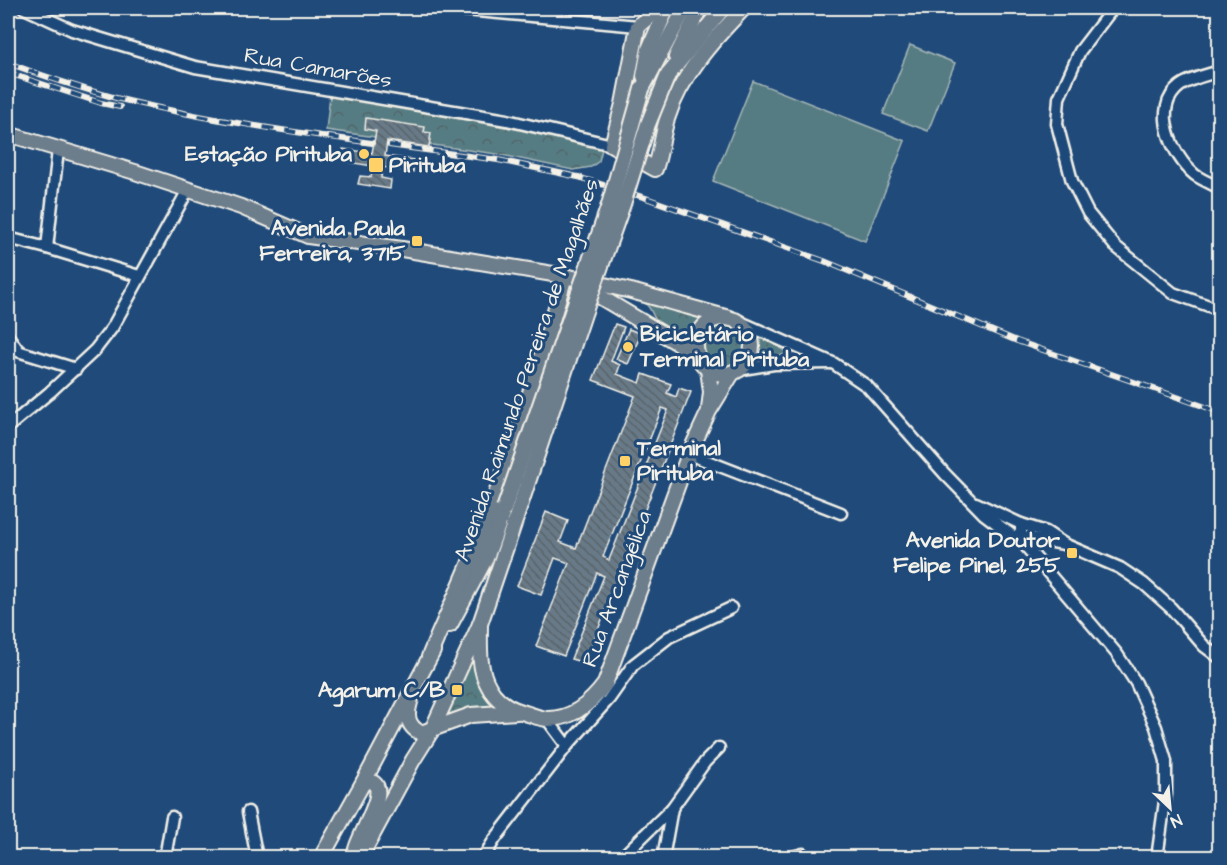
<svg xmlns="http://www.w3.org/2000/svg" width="1227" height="865" viewBox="0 0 1227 865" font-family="'Architects Daughter',sans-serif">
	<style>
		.grass { fill: #567c83; stroke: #a5b6b6; stroke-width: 1.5 }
		.park { fill: url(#park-crowns); stroke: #a5b6b6; stroke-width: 1.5 }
		.building { fill: url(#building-back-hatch); stroke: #f4f1e8; stroke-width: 1.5; fill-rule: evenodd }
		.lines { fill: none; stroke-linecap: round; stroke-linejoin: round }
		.minor-casing { stroke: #f4f1e8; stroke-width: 15 }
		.major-casing { stroke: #f4f1e8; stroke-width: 18 }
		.minor { stroke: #1f4a7a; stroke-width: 10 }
		.major { stroke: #6c7d8c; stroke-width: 14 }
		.rail-casing { stroke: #f4f1e8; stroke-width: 6 }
		.rail { stroke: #1f4a7a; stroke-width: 4; stroke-dasharray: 11; stroke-linecap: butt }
		.major-bridge-casing { stroke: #f4f1e8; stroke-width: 18; stroke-linecap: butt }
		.major-bridge { stroke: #6c7d8c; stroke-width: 14 }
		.poi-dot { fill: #ffd166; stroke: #1f4a7a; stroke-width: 2 }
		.labels { text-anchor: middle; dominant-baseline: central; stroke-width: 6; stroke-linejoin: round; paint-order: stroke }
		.street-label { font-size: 22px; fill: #f4f1e8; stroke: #1f4a7a }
		.poi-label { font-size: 22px; font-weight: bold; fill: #f4f1e8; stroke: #1f4a7a; text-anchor: end }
	</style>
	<defs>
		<pattern id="park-crowns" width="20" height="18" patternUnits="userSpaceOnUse" patternTransform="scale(1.5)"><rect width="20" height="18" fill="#567c83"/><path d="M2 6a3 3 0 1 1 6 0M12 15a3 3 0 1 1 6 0" fill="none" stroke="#506568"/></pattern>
		<pattern id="building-back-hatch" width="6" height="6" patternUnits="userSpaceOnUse" patternTransform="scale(1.5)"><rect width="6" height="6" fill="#677a88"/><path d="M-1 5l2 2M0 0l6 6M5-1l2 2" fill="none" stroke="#5a646a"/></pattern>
	</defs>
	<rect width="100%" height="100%" fill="#1f4a7a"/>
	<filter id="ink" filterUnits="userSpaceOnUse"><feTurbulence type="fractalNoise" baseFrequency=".0167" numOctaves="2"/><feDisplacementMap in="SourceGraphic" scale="12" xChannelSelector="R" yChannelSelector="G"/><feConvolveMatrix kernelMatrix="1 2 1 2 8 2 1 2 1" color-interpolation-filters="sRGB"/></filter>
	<g filter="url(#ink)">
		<!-- grass -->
		<g class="grass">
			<path d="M910 45 955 63 928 131 883 114Z"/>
			<path d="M753 81 905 141 865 241 713 181Z"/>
		</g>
		<!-- park -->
		<g class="park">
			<path d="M330 95 603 145 599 161 591 167 573 170 497 154 326 130Z"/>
			<path d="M641 300 712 319C699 325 696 336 690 348 680 341 665 333 658 324 652 315 651 306 641 300Z"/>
			<circle cx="724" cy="347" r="22"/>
			<path d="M749 328 788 353 746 368C754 355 759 342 749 328Z"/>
			<path d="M475 642 500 706 439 723Z"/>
		</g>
		<!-- building -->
		<g class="building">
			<path d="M366 118 425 127 424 132 431 133 429 147 387 141 385 156 414 160 413 172 382 167 381 178 391 180 390 189 358 184 360 176 371 177 373 166 341 161 343 149 372 153 376 131 365 129Z"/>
			<path d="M615 324 624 327 611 361 620 365 617 374 640 383 643 374 671 384 667 393 676 397 679 388 691 392 585 663 571 659 604 576 597 573 564 656 536 646 569 563 555 558 541 595 517 586 546 512 568 521 560 542 576 548 635 396 593 380ZM662 408 668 410 609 560 603 557Z"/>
			<path d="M629 329 641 334 628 364 616 359Z"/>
		</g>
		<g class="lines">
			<defs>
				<g id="minor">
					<path d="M24 8 72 30 195 67 507 120 612 145"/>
					<path d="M444 8 638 26"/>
					<path d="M1113 8 1080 51 1059 98 1057 124 1072 181 1088 213 1115 246 1173 293 1220 310"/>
					<path d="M1220 71C1207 75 1191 78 1180 86 1151 108 1172 156 1195 175 1202 180 1212 184 1220 188"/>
					<path d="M8 238 47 248 139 276"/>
					<path d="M47 248 58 150"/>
					<path d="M736 320 833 363 867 386 945 474 984 514 1013 536H1017L1021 533V524"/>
					<path d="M8 336 18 350"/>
					<path d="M8 348 76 369"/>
					<path d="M737 370 774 364 830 363"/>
					<path d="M8 427 50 392 95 350 112 328 188 190"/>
					<path d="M689 454 841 513"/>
					<path d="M976 503 1021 524 1046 532 1064 544 1120 568 1144 584 1171 608 1204 646 1220 658"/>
					<path d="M1017 536 1117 654 1136 683 1156 727 1166 761V794L1157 858"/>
					<path d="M1018 536 1064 544"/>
					<path d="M547 719 567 746"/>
					<path d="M248 812 257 858"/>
					<path d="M165 858 172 817"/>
					<path d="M483 858 495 839 567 746 609 699 633 665 669 637 731 608"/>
					<path d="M621 858 672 808 705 762 719 748"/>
					<path d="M663 858 672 808"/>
					<path d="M789 858 803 854"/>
				</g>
				<g id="major">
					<path d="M659 8 638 26 623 104 612 145 655 169C661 153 662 135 667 119 680 76 714 39 744 8"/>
					<path d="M676 57 700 8"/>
					<path d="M668 75 723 8"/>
					<path d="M644 76 649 49 667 8"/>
					<path d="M642 89 685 8"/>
					<path d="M8 134 135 172 241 207 308 236 402 249 565 276 631 291 729 318"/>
					<path d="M582 286 691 351 699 359"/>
					<circle cx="724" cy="346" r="28"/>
					<path d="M708 369 711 392 709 409"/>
					<path d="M480 624C480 645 478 669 489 687 497 702 510 709 525 713 532 715 541 719 548 719 572 719 591 703 605 684L689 454 709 411 733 372"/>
					<path d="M450 625 486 558 504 509"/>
					<path d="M429 657C444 620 462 584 476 547 511 459 539 367 565 276"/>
					<path d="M411 699C406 714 406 726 421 733L471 715 517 712"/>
					<path d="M355 857C352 841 400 779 364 781"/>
					<path d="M321 858 364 781 433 651"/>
					<path d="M360 858 413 760 432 730 480 624 516 518"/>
				</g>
			</defs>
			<!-- minor casing -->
			<use href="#minor" class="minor-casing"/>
			<!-- major casing -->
			<use href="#major" class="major-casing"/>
			<!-- minor -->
			<use href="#minor" class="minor"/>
			<!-- major -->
			<use href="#major" class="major"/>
			<defs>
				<g id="rail">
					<path d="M8 63C43 76 80 88 116 98 200 119 286 131 372 143"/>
					<path d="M8 73 101 103 120 107"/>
					<path d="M389 145 498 160 578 177 646 198 824 261 1017 341 1220 412"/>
				</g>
			</defs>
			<!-- rail casing -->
			<use href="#rail" class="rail-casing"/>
			<!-- rail -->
			<use href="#rail" class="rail"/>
			<defs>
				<g id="major-bridge">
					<path d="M504 509 609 205 642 89"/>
					<path d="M516 518 584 314 623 204 648 124 668 75"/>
				</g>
			</defs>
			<!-- major-bridge casing -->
			<use href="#major-bridge" class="major-bridge-casing"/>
			<!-- major-bridge -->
			<use href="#major-bridge" class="major-bridge"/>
		</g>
	</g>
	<!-- markers -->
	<g class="poi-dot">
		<circle cx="364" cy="154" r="6"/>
		<rect x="368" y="157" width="16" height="16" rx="3"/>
		<rect x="411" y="235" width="12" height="12" rx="3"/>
		<circle cx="628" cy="347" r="6"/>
		<rect x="619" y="455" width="12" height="12" rx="3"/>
		<rect x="1066" y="547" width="12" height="12" rx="3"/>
		<rect x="451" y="684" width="12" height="12" rx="3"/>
	</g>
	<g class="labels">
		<!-- street labels -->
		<g class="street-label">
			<text transform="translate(318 68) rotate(10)">Rua Camarões</text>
			<text transform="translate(527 370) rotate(-71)">Avenida Raimundo Pereira de Magalhães</text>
			<text transform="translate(617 589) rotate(-70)">Rua Arcangélica</text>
		</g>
		<!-- poi labels -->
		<g class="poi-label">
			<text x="352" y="154">Estação Pirituba</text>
			<text x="389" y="165" text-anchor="start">Pirituba</text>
			<text x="405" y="228">Avenida Paula<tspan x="405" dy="25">Ferreira, 3715</tspan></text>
			<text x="640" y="334" text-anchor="start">Bicicletário<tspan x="640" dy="25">Terminal Pirituba</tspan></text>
			<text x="637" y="448" text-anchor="start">Terminal<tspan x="637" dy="25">Pirituba</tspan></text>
			<text x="1060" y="540">Avenida Doutor<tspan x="1060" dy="25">Felipe Pinel, 255</tspan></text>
			<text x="445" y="690">Agarum C/B</text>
		</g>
	</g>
	<!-- margin -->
	<rect width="1227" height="865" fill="none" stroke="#1f4a7a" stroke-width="30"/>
	<rect x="15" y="15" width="1197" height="835" fill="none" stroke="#f4f1e8" stroke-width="2" filter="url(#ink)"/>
	<!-- north arrow -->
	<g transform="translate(1170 808) rotate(154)" stroke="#1f4a7a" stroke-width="4.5" paint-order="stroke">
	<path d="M0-4.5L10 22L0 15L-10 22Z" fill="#f4f1e8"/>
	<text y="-9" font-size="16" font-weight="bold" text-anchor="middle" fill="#f4f1e8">N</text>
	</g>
</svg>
